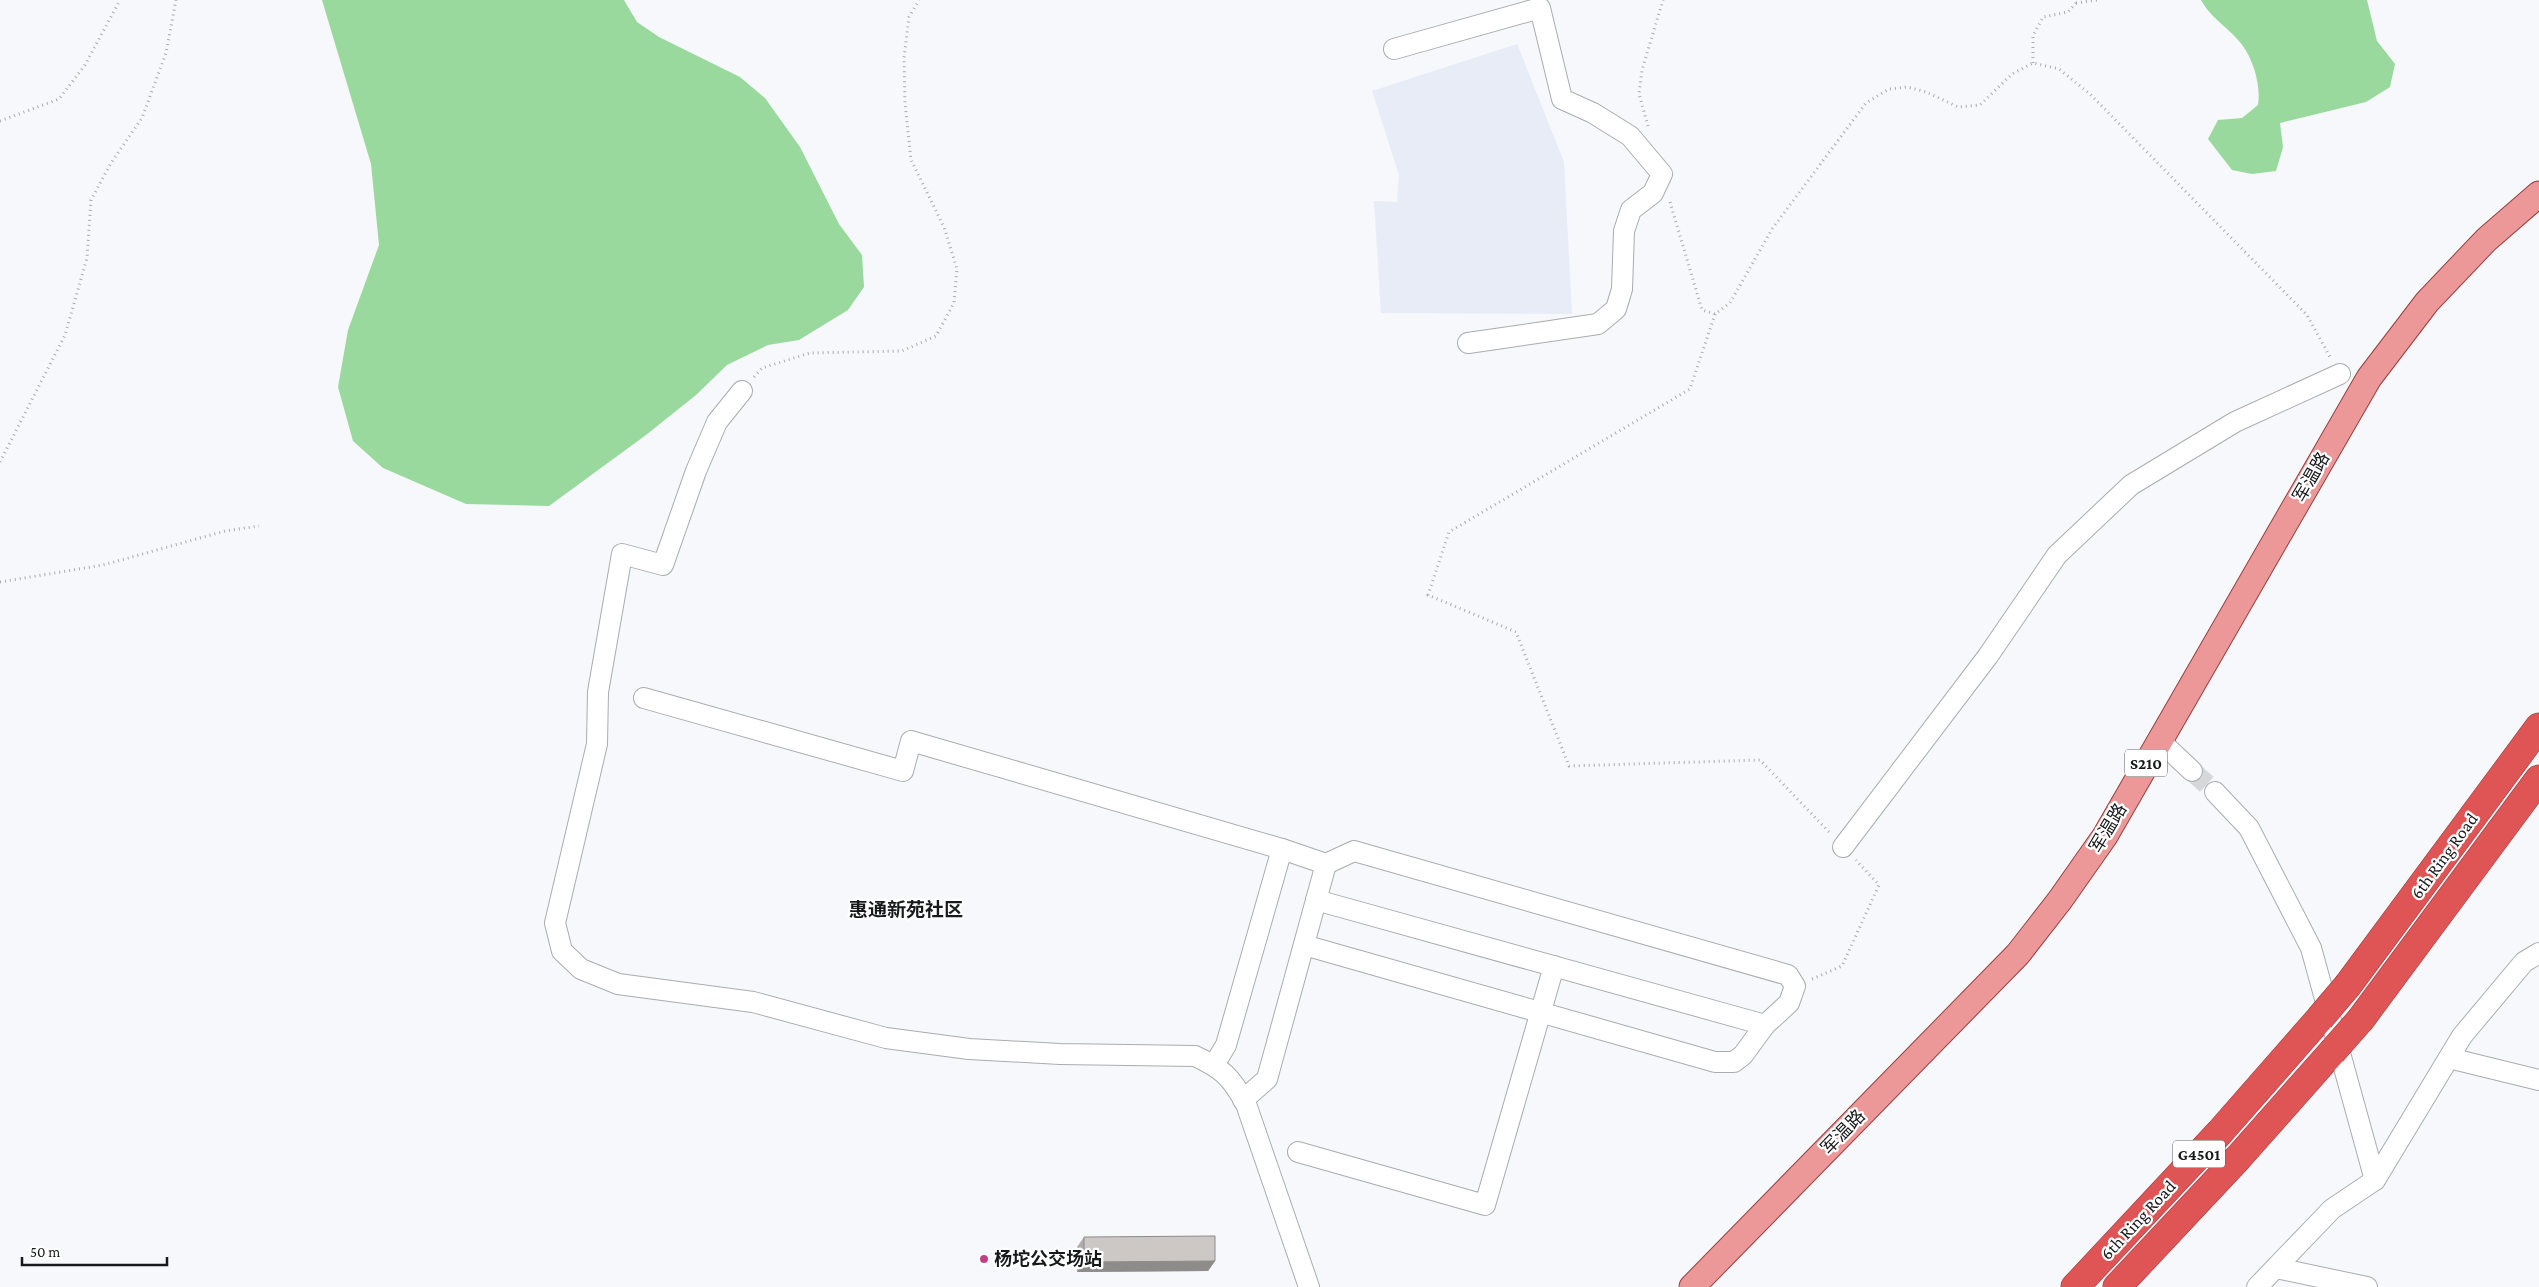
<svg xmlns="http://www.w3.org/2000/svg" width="2539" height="1287" viewBox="0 0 2539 1287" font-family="'Crimson Pro','Noto Sans SC',serif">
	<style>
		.built { fill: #e7ecf6 }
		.forest { fill: #99d99d }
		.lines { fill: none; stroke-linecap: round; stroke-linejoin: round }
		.minor-tunnel { stroke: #d5d7d9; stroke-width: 20; stroke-dasharray: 20 10; stroke-linecap: butt }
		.minor-casing { stroke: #aaacaf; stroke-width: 22 }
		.major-casing { stroke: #993f40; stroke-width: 27 }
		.highway-casing { stroke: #993f40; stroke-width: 29 }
		.path { stroke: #a9abad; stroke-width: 3; stroke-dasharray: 1 4; stroke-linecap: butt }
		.minor { stroke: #fff; stroke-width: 20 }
		.major { stroke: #ec9898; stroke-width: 25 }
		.highway { stroke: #df5454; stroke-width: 28 }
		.highway-bridge-casing { stroke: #993f40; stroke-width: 29; stroke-linecap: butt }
		.highway-bridge { stroke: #df5454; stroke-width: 28 }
		.wall { fill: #afacaa }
		.shaded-wall { fill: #8e8c8b }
		.building { fill: #cbc8c6; stroke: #8e8c8b }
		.poi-dot { fill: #c33f84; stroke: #fff; stroke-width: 2 }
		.labels { text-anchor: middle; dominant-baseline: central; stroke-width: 4.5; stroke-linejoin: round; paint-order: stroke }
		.shield { fill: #fff; stroke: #5d5e5f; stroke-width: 1 }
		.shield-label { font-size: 16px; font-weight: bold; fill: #18191a }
		.street-label { font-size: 18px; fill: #18191a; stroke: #fff }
		.poi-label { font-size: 18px; font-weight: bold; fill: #18191a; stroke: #fff; text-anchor: start }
		.neighbourhood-label { font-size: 19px; font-weight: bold; fill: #18191a; stroke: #fff }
	</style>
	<rect width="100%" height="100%" fill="#f6f8fb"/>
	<!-- built -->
	<path class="built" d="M1517 44 1564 162 1572 314 1381 313 1374 201 1397 202 1399 175 1372 91Z"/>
	<!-- forest -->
	<g class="forest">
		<path d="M322 0H624L637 22 659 37 740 77 765 98 800 147 839 224 862 255 864 287 848 310 799 340 768 345 727 365 696 395 646 435 549 506 466 504 383 468 353 441 338 387 348 330 379 245 371 164Z"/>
		<path d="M2201 0H2367L2377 41 2395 64 2390 87 2366 102 2280 123 2283 147 2276 171 2252 174 2232 170 2208 139 2218 120 2242 118 2258 105C2261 86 2254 62 2243 46 2230 28 2212 20 2201 0Z"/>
	</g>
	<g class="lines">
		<!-- minor-tunnel -->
		<path class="minor-tunnel" d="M2192 771 2215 792"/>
		<defs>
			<g id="minor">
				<path d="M1394 49 1540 8 1562 99 1593 113 1630 136 1662 174 1653 193 1631 210 1624 231 1622 289 1616 309 1598 324 1468 343"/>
				<path d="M742 391 717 422 696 471 663 565 622 554 598 692 597 744 555 923 562 951 581 969 618 984 753 1002 886 1038 969 1049 1060 1054 1195 1056C1223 1069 1231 1077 1246 1104L1309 1287"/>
				<path d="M644 698 903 771 911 741 1282 849 1326 864 1354 851 1788 975 1795 986 1789 1003 1765 1025 1316 900"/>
				<path d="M2159 740 2192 771"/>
				<path d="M2215 792 2249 828 2311 948 2375 1180"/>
				<path d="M1843 847 1988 656 2057 555 2131 485 2235 422 2340 374"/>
				<path d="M1304 945 1715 1062H1734L1743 1055 1765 1025"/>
				<path d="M2449 1058 2539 1080"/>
				<path d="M1214 1065 1226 1045 1282 849"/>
				<path d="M1243 1100 1267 1079 1326 864"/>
				<path d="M1298 1152 1485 1205 1554 966"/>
				<path d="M2276 1268 2367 1287"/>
				<path d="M2257 1287 2332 1209 2375 1180 2462 1036 2524 962 2539 953"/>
			</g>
			<path id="major" d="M1692 1287 2018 954 2060 900 2105 836 2369 378 2427 302 2486 240 2539 194"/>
			<g id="highway">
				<path d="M2348 985 2539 727"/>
				<path d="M2361 1019 2539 779"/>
				<path d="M2075 1287 2220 1132 2320 1018"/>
				<path d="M2117 1287 2238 1158 2332 1052"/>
			</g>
		</defs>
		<!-- minor casing -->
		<use href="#minor" class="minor-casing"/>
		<!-- major casing -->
		<use href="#major" class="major-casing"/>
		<!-- highway casing -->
		<use href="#highway" class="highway-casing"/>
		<!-- path -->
		<g class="path">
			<path d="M2076 3 2097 0"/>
			<path d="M2033 63V36L2043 17 2068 12 2076 3 2075 0"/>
			<path d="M0 121 59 99 85 65 120 0"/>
			<path d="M1648 126 1639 94 1642 70 1663 0"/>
			<path d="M1670 202 1702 310 1715 314 1730 303 1772 229 1866 103 1889 89 1908 87 1926 92 1958 107 1980 105 2012 74 2033 63 2059 69 2090 94 2307 315 2330 357"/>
			<path d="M1715 314 1690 389 1449 532 1428 595 1516 632 1569 766 1760 760 1831 834"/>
			<path d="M754 377 762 368 810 353 902 351 936 336 954 303 957 269 944 227 911 160 905 103 904 58 909 17 919 0"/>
			<path d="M0 462 65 335 87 258 91 200 111 163 142 118 166 53 176 0"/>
			<path d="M0 582 103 565 225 531 259 526"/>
			<path d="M1812 979 1842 966 1879 885 1856 860"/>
		</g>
		<!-- minor -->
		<use href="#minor" class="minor"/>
		<!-- major -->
		<use href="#major" class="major"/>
		<!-- highway -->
		<use href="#highway" class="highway"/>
		<defs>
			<g id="highway-bridge">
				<path d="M2320 1018 2348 985"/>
				<path d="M2332 1052 2361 1019"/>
			</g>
		</defs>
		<!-- highway-bridge casing -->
		<use href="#highway-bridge" class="highway-bridge-casing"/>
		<!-- highway-bridge -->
		<use href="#highway-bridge" class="highway-bridge"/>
	</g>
	<!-- wall -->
	<path class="wall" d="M1084 1237 1215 1261 1208 1271 1077 1272V1247Z"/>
	<!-- shaded-wall -->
	<path class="shaded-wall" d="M1215 1261 1208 1271 1077 1272 1084 1262Z"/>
	<!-- building -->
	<path class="building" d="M1215 1236V1261L1084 1262V1237Z"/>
	<!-- markers -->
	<circle class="poi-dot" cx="984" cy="1259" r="5"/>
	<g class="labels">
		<!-- shield labels -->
		<g class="shield">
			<rect x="2125" y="749.5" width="42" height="27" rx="4"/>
			<rect x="2173" y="1140.5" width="52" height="27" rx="4"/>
		</g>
		<g class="shield-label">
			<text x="2146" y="763">S210</text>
			<text x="2199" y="1154">G4501</text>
		</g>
		<!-- street labels -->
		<g class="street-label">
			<text transform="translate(2311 477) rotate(-60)">军温路</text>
			<text transform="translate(2108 828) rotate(-59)">军温路</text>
			<text transform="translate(2444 856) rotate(-54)">6th Ring Road</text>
			<text transform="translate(1843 1132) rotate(-46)">军温路</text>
			<text transform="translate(2138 1220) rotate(-47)">6th Ring Road</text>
		</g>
		<!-- poi labels -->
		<g class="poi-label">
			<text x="994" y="1259">杨坨公交场站</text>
		</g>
		<!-- neighbourhood labels -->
		<g class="neighbourhood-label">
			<text x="906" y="909">惠通新苑社区</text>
		</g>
	</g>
	<!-- scale -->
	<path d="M22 1257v8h145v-8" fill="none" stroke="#18191a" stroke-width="2.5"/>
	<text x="30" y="1257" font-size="15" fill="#18191a" stroke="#ffffff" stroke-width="4" paint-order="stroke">50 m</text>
</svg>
